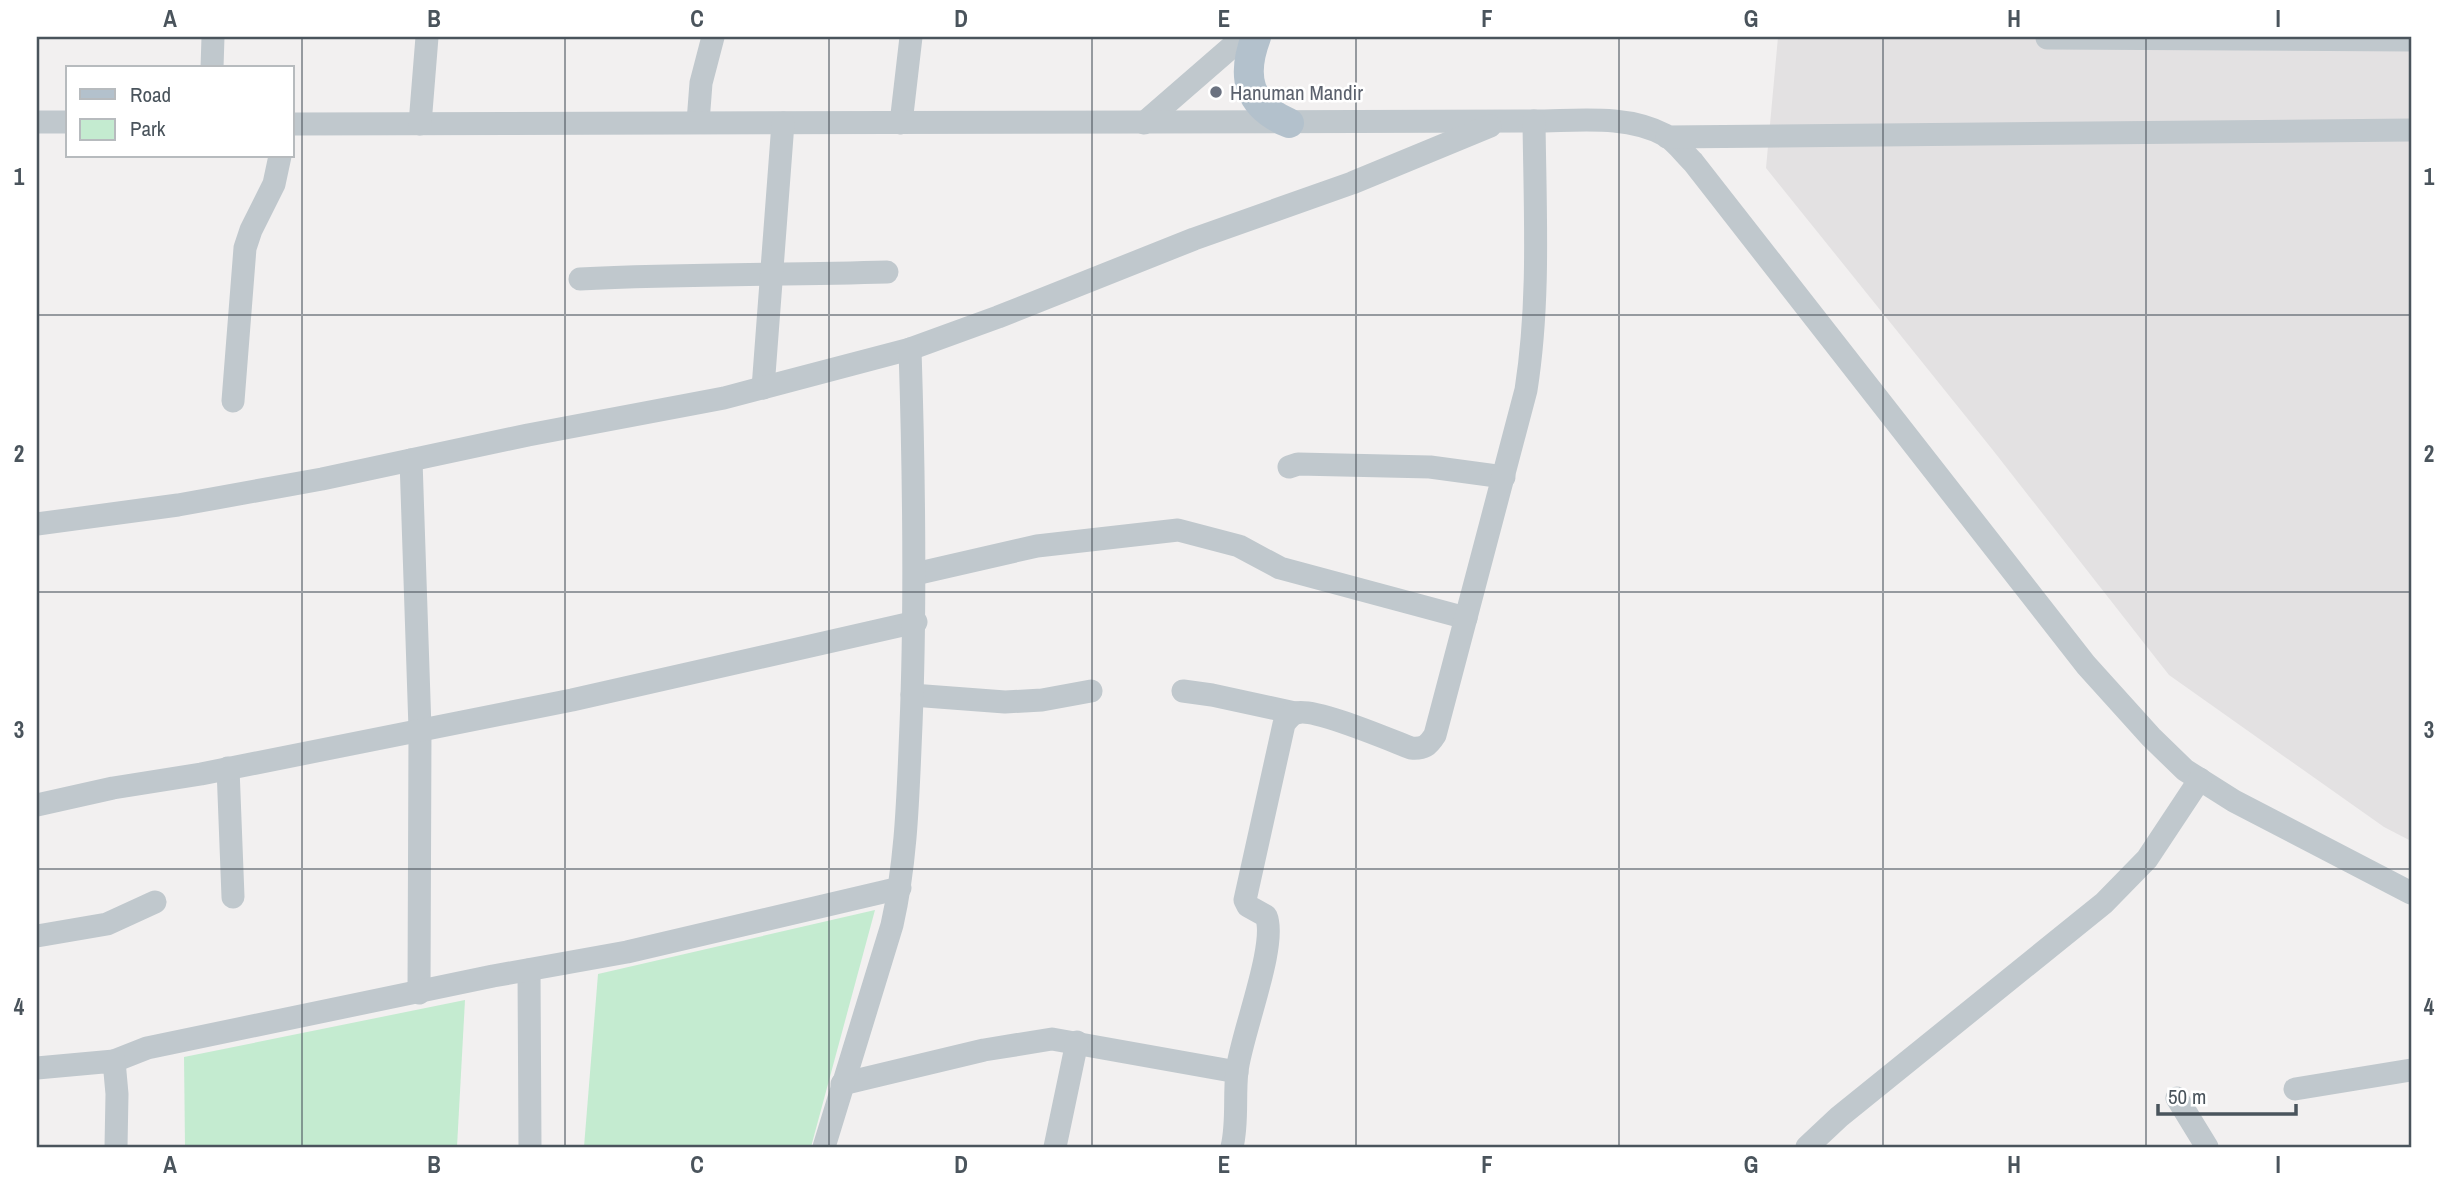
<svg xmlns="http://www.w3.org/2000/svg" width="2448" height="1184" viewBox="0 0 2448 1184" font-family="'Archivo Narrow',sans-serif">
	<style>
		.education { fill: #e3e1e2 }
		.green { fill: #c4ebd0 }
		.lines { fill: none; stroke-linecap: round; stroke-linejoin: round }
		.minor { stroke: #c0c8cd; stroke-width: 23 }
		.major { stroke: #b3c1cc; stroke-width: 30 }
		.grid { fill: none; stroke: #4a545c; stroke-width: 2; stroke-opacity: 0.55 }
		.worship-dot { fill: #6b7280; stroke: #fff; stroke-width: 2.5 }
		.labels { text-anchor: middle; dominant-baseline: central; stroke-width: 5; stroke-linejoin: round; paint-order: stroke }
		.worship-label { font-size: 21px; fill: #5b616d; stroke: #fff; text-anchor: start }
		.neatline { fill: none; stroke: #4a545c; stroke-width: 2.5 }
		.grid-label { font-size: 23px; text-anchor: middle; font-weight: bold; fill: #4a545c }
	</style>
	<rect width="100%" height="100%" fill="#f2f0f0"/>
	<!-- education -->
	<path class="education" d="M1778 37H2411V841L2384 827 2169 675 1992 449 1766 168Z"/>
	<!-- green -->
	<g class="green">
		<path d="M875 910 811 1147H584L598 974Z"/>
		<path d="M465 1000 457 1147H185L184 1057Z"/>
	</g>
	<g class="lines">
		<!-- minor -->
		<g class="minor">
			<path d="M2047 38 2411 40"/>
			<path d="M212 68 213 37"/>
			<path d="M37 122H68"/>
			<path d="M698 122 701 83 713 37"/>
			<path d="M901 123 911 37"/>
			<path d="M1144 123 1243 37"/>
			<path d="M292 124 1534 121C1577 121 1626 114 1665 135 1675 141 1684 153 1693 162L2086 665 2151 737 2185 770 2234 801 2411 893"/>
			<path d="M420 124 427 37"/>
			<path d="M1667 137 2411 130"/>
			<path d="M580 279C683 274 785 275 887 272"/>
			<path d="M763 388 783 123"/>
			<path d="M233 401 245 248 251 230 274 184 280 156"/>
			<path d="M411 460 420 729 419 993"/>
			<path d="M1289 467 1298 464 1430 467 1504 477"/>
			<path d="M37 524 178 505 322 479 528 435 724 398 910 349 998 317 1194 239 1352 183 1490 126"/>
			<path d="M915 574 1037 546 1178 530 1239 546 1280 568 1466 618"/>
			<path d="M1183 691 1212 695 1295 713"/>
			<path d="M912 695 1005 702 1042 700 1091 691"/>
			<path d="M228 768 233 897"/>
			<path d="M37 805 113 788 201 774 572 700 916 622"/>
			<path d="M37 936 107 924 155 902"/>
			<path d="M529 970 530 1147"/>
			<path d="M114 1061 147 1048 493 976 627 952 900 888"/>
			<path d="M37 1068 114 1061 117 1094 116 1147"/>
			<path d="M842 1084 984 1050 1052 1039 1237 1072"/>
			<path d="M2295 1089 2411 1070"/>
			<path d="M2177 1098 2207 1147"/>
			<path d="M824 1147 892 925C907 859 908 792 911 725 916 599 914 474 910 349"/>
			<path d="M1055 1147 1077 1042"/>
			<path d="M1232 1147C1238 1122 1234 1096 1237 1071 1241 1035 1278 944 1266 916L1248 906 1245 900 1284 724C1287 720 1290 715 1296 713 1313 707 1390 740 1411 748 1424 749 1428 746 1435 735L1526 390C1540 301 1535 211 1534 121"/>
			<path d="M1807 1147 1839 1117 2104 903 2147 859 2200 779"/>
		</g>
		<!-- major -->
		<path class="major" d="M1256 37C1241 77 1248 106 1289 123"/>
	</g>
	<!-- grid -->
	<path class="grid" d="M302 37V1147M565 37V1147M829 37V1147M1092 37V1147M1356 37V1147M1619 37V1147M1883 37V1147M2146 37V1147M37 315H2411M37 592H2411M37 869H2411"/>
	<!-- markers -->
	<circle class="worship-dot" cx="1216" cy="92" r="7"/>
	<g class="labels">
		<!-- worship labels -->
		<g class="worship-label">
			<text x="1230" y="92">Hanuman Mandir</text>
		</g>
	</g>
	<!-- border -->
	<rect width="2448" height="1184" fill="none" stroke="#ffffff" stroke-width="77"/>
	<!-- legend -->
	<rect x="66" y="66" width="228" height="91" fill="#ffffff" stroke="#b7bbbe" stroke-width="2"/>
	<rect x="80" y="89" width="35" height="10" fill="#b3c1cc" stroke="#b7bbbe" stroke-width="2"/>
	<text x="130" y="102" font-size="21" fill="#4a545c">Road</text>
	<rect x="80" y="119" width="35" height="21" fill="#c4ebd0" stroke="#b7bbbe" stroke-width="2"/>
	<text x="130" y="136" font-size="21" fill="#4a545c">Park</text>
	<!-- scale -->
	<path d="M2158 1104v10h138v-10" fill="none" stroke="#4a545c" stroke-width="3.5"/>
	<text x="2168" y="1104" font-size="21" fill="#4a545c" stroke="#ffffff" stroke-width="5" paint-order="stroke">50 m</text>
	<rect x="38" y="38" width="2372" height="1108" class="neatline"/>
	<g class="grid-label">
		<text x="170" y="27">A</text>
		<text x="434" y="27">B</text>
		<text x="697" y="27">C</text>
		<text x="961" y="27">D</text>
		<text x="1224" y="27">E</text>
		<text x="1487" y="27">F</text>
		<text x="1751" y="27">G</text>
		<text x="2014" y="27">H</text>
		<text x="2278" y="27">I</text>
		<text x="19" y="185">1</text>
		<text x="2429" y="185">1</text>
		<text x="19" y="462">2</text>
		<text x="2429" y="462">2</text>
		<text x="19" y="738">3</text>
		<text x="2429" y="738">3</text>
		<text x="19" y="1015">4</text>
		<text x="2429" y="1015">4</text>
		<text x="170" y="1173">A</text>
		<text x="434" y="1173">B</text>
		<text x="697" y="1173">C</text>
		<text x="961" y="1173">D</text>
		<text x="1224" y="1173">E</text>
		<text x="1487" y="1173">F</text>
		<text x="1751" y="1173">G</text>
		<text x="2014" y="1173">H</text>
		<text x="2278" y="1173">I</text>
	</g>
</svg>
